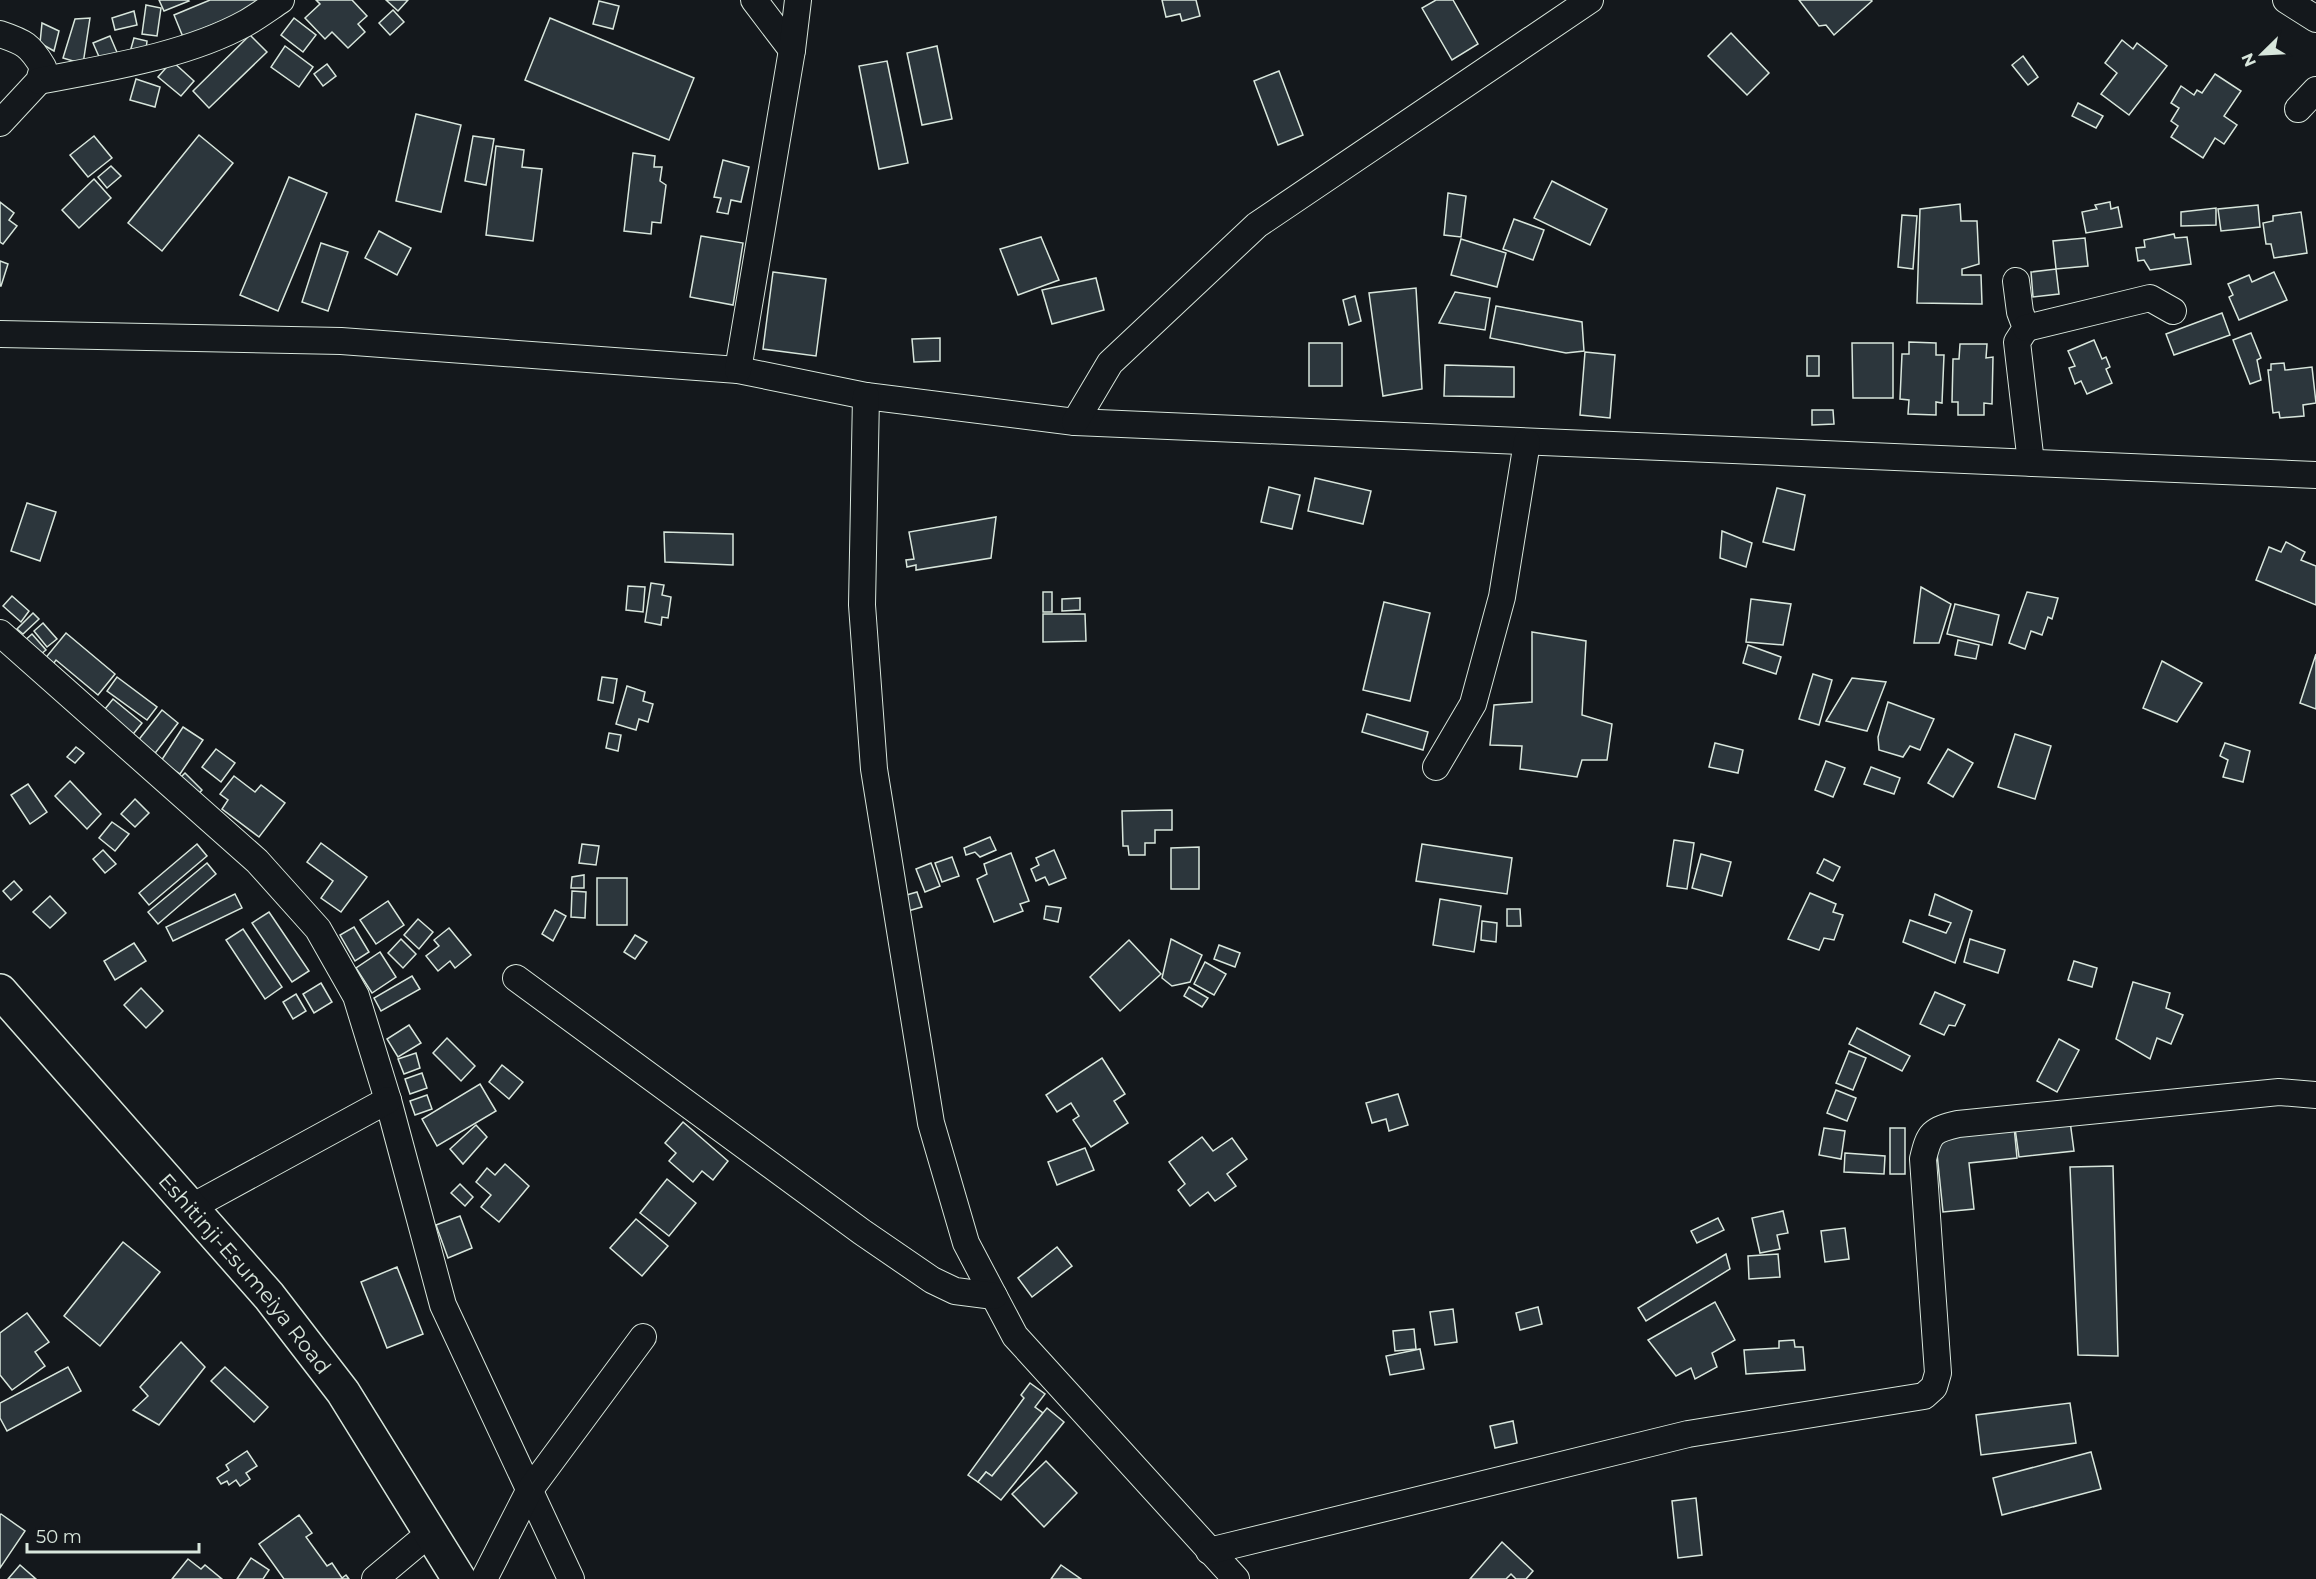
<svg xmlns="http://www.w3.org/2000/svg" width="2316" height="1579" viewBox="0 0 2316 1579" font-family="Montserrat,sans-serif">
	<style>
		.building { fill: #2c363c; stroke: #d8e6dc; stroke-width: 1.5 }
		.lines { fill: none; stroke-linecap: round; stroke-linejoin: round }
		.minor-casing { stroke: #d8e6dc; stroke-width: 28 }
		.highway-casing { stroke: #d8e6dc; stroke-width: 36 }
		.minor { stroke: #14181c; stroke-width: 26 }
		.highway { stroke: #14181c; stroke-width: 33 }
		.labels { text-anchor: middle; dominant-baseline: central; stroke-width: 4.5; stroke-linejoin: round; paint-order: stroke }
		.street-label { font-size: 21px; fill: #d8e6dc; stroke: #14181c }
	</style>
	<rect width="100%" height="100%" fill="#14181c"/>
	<!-- building -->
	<g class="building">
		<path d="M159 0H188L189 1 164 11Z"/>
		<path d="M210 0H272L183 37 174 15Z"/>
		<path d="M316 0H352L367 16 358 24 365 32 348 48 332 32 325 39 305 18 320 4Z"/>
		<path d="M386 0H408L398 11Z"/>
		<path d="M1162 0H1196L1200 16 1182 21 1180 14 1166 17Z"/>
		<path d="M1436 0H1453L1478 44 1452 60 1422 8Z"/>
		<path d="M1799 0H1871L1872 1 1834 35 1826 25 1819 26Z"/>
		<path d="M599 1 619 6 613 29 593 24Z"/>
		<path d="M146 5 161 8 157 36 142 34Z"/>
		<path d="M393 10 404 22 390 35 379 23Z"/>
		<path d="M134 11 137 25 115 30 112 18Z"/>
		<path d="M90 18 83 64 63 58 75 19Z"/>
		<path d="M294 18 316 35 303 52 281 35Z"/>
		<path d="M550 18 694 78 669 140 525 80Z"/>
		<path d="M42 23 59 31 54 51 40 43Z"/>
		<path d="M1731 33 1769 73 1747 95 1708 56Z"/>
		<path d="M250 35 267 52 209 108 193 91Z"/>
		<path d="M110 36 119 57 100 59 93 43Z"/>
		<path d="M134 38 147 41 146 49 130 52Z"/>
		<path d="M2122 40 2133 49 2137 43 2167 66 2129 115 2101 94 2117 73 2105 63Z"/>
		<path d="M285 46 313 67 299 87 271 67Z"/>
		<path d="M937 46 952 119 922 125 907 53Z"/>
		<path d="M2023 56 2038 77 2028 85 2012 65Z"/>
		<path d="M172 61 194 81 181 96 158 77Z"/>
		<path d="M887 61 908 163 879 169 859 66Z"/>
		<path d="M327 64 336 76 323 86 314 74Z"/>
		<path d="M1279 71 1303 135 1278 145 1254 81Z"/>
		<path d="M2215 74 2241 91 2224 116 2237 125 2224 144 2215 138 2203 158 2171 137 2178 126 2171 121 2179 108 2171 103 2181 86 2194 95 2197 90 2202 93Z"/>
		<path d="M136 79 160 87 155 107 130 100Z"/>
		<path d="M2078 103 2103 116 2096 128 2072 116Z"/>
		<path d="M416 114 461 125 441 212 396 201Z"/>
		<path d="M199 135 233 163 162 251 128 223Z"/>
		<path d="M94 136 112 158 88 177 70 155Z"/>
		<path d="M473 136 494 139 486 185 465 181Z"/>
		<path d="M496 146 524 150 522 167 542 169 533 241 486 235Z"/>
		<path d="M633 153 655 156 654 167H662L660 181 666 185 661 223 652 222 651 234 624 231Z"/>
		<path d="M723 160 749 167 741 202 731 200 728 214 717 212 721 198 714 197Z"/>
		<path d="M111 166 121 176 107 188 98 177Z"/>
		<path d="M289 177 327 193 278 311 240 295Z"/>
		<path d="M94 179 111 198 79 228 62 210Z"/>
		<path d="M1552 181 1607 209 1590 245 1534 218Z"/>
		<path d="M1448 193 1466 196 1461 237 1444 235Z"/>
		<path d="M0 202 14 213 9 220 17 226 3 244 0 242Z"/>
		<path d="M2110 202 2111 209 2118 207 2122 227 2086 233 2082 212 2097 209 2095 205Z"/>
		<path d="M1960 204 1961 221H1977L1979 264 1962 269V275H1981L1982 304 1917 303 1920 209Z"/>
		<path d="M2258 205 2260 227 2221 231 2218 209Z"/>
		<path d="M2216 208V225L2181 226V212Z"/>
		<path d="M2301 212 2307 253 2274 258 2271 244H2266L2263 223 2273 221V216Z"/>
		<path d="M1902 215 1917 216 1913 269 1898 267Z"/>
		<path d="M1514 219 1544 230 1533 260 1503 249Z"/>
		<path d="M379 231 411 248 397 275 365 258Z"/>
		<path d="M2174 234 2175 238 2187 237 2191 264 2150 270 2144 260 2138 261 2136 248 2145 247 2144 240Z"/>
		<path d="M701 236 743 243 733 305 690 297Z"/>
		<path d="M1041 237 1059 280 1018 295 1000 249Z"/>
		<path d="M2085 238 2088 266 2056 269 2053 241Z"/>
		<path d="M1461 239 1506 253 1497 287 1451 275Z"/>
		<path d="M321 243 348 252 328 311 302 302Z"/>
		<path d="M0 261 8 264 1 286H0Z"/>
		<path d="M2056 269 2059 294 2033 297 2031 272Z"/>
		<path d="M773 272 826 279 816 356 763 349Z"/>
		<path d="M2274 272 2287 300 2239 320 2229 297 2233 295 2228 284 2249 275 2252 282Z"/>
		<path d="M1096 278 1104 310 1052 324 1042 290Z"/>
		<path d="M1416 288 1422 389 1383 396 1369 293Z"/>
		<path d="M1455 292 1490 298 1485 330 1439 323Z"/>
		<path d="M1355 296 1361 321 1349 325 1343 300Z"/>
		<path d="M1496 306 1582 322 1584 351 1566 353 1490 338Z"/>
		<path d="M2222 313 2230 335 2174 355 2166 334Z"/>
		<path d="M2251 333 2261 358 2257 360 2261 380 2250 384 2233 340Z"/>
		<path d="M940 338V361L914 362 912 339Z"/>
		<path d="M2094 340 2102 359 2106 357 2110 367 2106 369 2112 383 2087 394 2081 381 2075 384 2069 368 2075 366 2068 351Z"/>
		<path d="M1909 342 1936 343V355H1944L1942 403 1936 402V415L1908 414 1909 400 1900 399 1902 354H1909Z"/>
		<rect x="1309" y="343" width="33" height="43"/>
		<path d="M1852 343H1893V398H1853Z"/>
		<path d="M1960 344H1987L1986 358 1993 357 1992 404 1984 403V415H1958V402H1952L1953 359H1959Z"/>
		<path d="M1585 352 1615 355 1610 418 1580 415Z"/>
		<rect x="1807" y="356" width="12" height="20"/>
		<path d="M2284 363 2285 370 2312 367 2316 403 2303 405 2304 416 2280 418 2279 412 2273 413 2268 370H2271V364Z"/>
		<path d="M1445 365 1514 367V397L1444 396Z"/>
		<path d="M1812 410H1833L1834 424 1812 425Z"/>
		<path d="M1315 478 1371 491 1363 524 1308 511Z"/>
		<path d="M1269 487 1300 495 1292 529 1261 522Z"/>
		<path d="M1777 488 1805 495 1794 550 1763 542Z"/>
		<path d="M27 503 56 512 40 561 11 551Z"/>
		<path d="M996 517 991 558 916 570V565L907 567 906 560 914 559 909 532Z"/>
		<path d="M1722 531 1752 543 1746 567 1720 558Z"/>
		<path d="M664 532 733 534V565L665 562Z"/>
		<path d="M2286 542 2305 552 2301 560 2316 566V605L2256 580 2269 547 2281 552Z"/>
		<path d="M651 583 664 585 662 595 671 597 668 618 662 617 661 625 645 622Z"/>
		<path d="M628 586 645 587 643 612 626 610Z"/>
		<path d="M1921 587 1951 604 1939 643H1914Z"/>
		<rect x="1043" y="592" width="9" height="20"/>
		<path d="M2027 592 2058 598 2052 619 2048 617 2042 635 2031 631 2025 649 2009 643Z"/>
		<path d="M12 596 29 611 21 622 3 606Z"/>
		<path d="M1080 598V610L1062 611V599Z"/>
		<path d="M1751 599 1791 604 1783 645 1746 642Z"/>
		<path d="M1384 602 1430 613 1410 701 1363 690Z"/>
		<path d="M1955 604 1999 615 1992 645 1947 634Z"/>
		<path d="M33 613 39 619 23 634 17 629Z"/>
		<path d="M1043 614H1085L1086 641 1043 642Z"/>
		<path d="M43 623 57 639 47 647 34 631Z"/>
		<path d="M1532 632 1586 641 1582 715 1612 724 1607 760H1582L1577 777 1520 769 1522 746 1490 745 1494 705 1532 702Z"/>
		<path d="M66 633 115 674 98 695 56 660 51 667 43 661Z"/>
		<path d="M32 634 46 650 36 658 23 642Z"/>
		<path d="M1958 640 1979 645 1976 659 1955 655Z"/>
		<path d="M1748 645 1781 657 1776 674 1743 663Z"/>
		<path d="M2316 654V709L2300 703Z"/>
		<path d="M2162 661 2202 683 2177 722 2143 708Z"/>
		<path d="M1813 674 1832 680 1819 725 1799 719Z"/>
		<path d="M117 677 157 707 147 720 107 691Z"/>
		<path d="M602 677 617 679 613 703 598 700Z"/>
		<path d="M1852 678 1886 682 1867 731 1826 721Z"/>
		<path d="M627 686 645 692 643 701 653 704 648 722 639 719 636 730 616 724Z"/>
		<path d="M113 699 142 723 130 738 101 714Z"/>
		<path d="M1888 702 1934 719 1920 750 1910 746 1903 757 1879 750 1878 737Z"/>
		<path d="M162 710 178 723 153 756 137 742Z"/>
		<path d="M1367 714 1428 732 1423 750 1362 732Z"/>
		<path d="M183 727 203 740 180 774 161 761Z"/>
		<path d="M609 733 621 735 618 751 606 748Z"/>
		<path d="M2015 734 2051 746 2035 799 1998 787Z"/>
		<path d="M1715 743 1743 750 1738 773 1709 767Z"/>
		<path d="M2225 743 2250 751 2243 782 2223 777 2228 760 2220 756Z"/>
		<path d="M76 747 84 753 75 763 67 757Z"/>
		<path d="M216 749 235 763 221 782 202 767Z"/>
		<path d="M1948 749 1973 763 1953 797 1928 783Z"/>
		<path d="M1826 761 1845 768 1833 797 1815 790Z"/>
		<path d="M1871 767 1900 778 1894 794 1864 784Z"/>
		<path d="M185 773 202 790 196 797 178 780Z"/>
		<path d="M234 776 255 792 261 785 285 803 259 837 222 809 228 800 220 794Z"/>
		<path d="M70 781 101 814 87 829 55 796Z"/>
		<path d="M28 784 47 812 30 824 11 795Z"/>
		<path d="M135 799 149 813 135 827 121 814Z"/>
		<path d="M1172 810V830H1155V843H1145V855H1129L1128 846H1123L1122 811Z"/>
		<path d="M112 822 129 834 115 851 99 838Z"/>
		<path d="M990 837 996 850 980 857 975 852 966 855 964 848Z"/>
		<path d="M1674 840 1694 843 1687 889 1667 886Z"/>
		<path d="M321 843 367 877 341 912 321 898 333 881 307 862Z"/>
		<path d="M197 844 207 856 149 905 139 893Z"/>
		<path d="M582 844 599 846 596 865 579 863Z"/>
		<path d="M1422 844 1512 858 1507 894 1416 881Z"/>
		<path d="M1199 847V889H1171V848Z"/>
		<path d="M103 850 116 864 105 873 93 859Z"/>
		<path d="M1054 850 1066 878 1049 885 1045 877 1036 881 1031 869 1039 865 1036 858Z"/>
		<path d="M1011 853 1029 901 1020 904 1023 911 994 922 977 879 987 874 984 864Z"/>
		<path d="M1701 854 1731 862 1722 896 1692 888Z"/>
		<path d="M952 857 959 876 942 882 935 863Z"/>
		<path d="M1824 859 1840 867 1833 881 1817 873Z"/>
		<path d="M207 863 216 874 158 924 148 912Z"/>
		<path d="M931 863 940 886 925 892 916 869Z"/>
		<path d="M584 875V888H571L572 877Z"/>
		<rect x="597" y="878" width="30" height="47"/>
		<path d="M14 881 22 890 11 900 3 891Z"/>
		<path d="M572 891 586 892 585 918 571 917Z"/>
		<path d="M917 892 922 907 908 911 903 896Z"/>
		<path d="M1810 893 1836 904 1833 912 1843 915 1834 940 1824 938 1819 950 1788 939Z"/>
		<path d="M235 894 242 908 173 941 166 927Z"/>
		<path d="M1935 894 1972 911 1955 963 1903 942 1910 920 1946 933 1951 923 1929 915Z"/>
		<path d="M50 896 66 913 50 928 33 912Z"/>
		<path d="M1440 899 1481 906 1474 952 1433 945Z"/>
		<path d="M388 901 404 925 376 944 360 920Z"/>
		<path d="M1046 906 1061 908 1058 922 1044 919Z"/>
		<path d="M1507 909H1520L1521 926H1507Z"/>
		<path d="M555 910 566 916 553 941 542 934Z"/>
		<path d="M269 912 309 971 292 982 252 923Z"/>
		<path d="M418 919 433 932 419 949 404 935Z"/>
		<path d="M1482 921 1497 923 1496 942 1481 940Z"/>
		<path d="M354 927 369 952 355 961 340 935Z"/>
		<path d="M449 928 471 955 455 968 450 961 438 971 426 956 439 946 434 940Z"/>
		<path d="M243 929 282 987 265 999 226 940Z"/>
		<path d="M635 935 647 942 635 959 624 952Z"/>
		<path d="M401 939 416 954 403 968 388 953Z"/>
		<path d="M1171 939 1202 955 1190 982 1172 986 1162 978Z"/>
		<path d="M1970 939 2005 950 1998 973 1964 962Z"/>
		<path d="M1129 940 1161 974 1120 1011 1090 977Z"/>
		<path d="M134 943 146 961 115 980 104 961Z"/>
		<path d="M1219 945 1240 953 1235 967 1214 959Z"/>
		<path d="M380 952 396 977 372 993 356 968Z"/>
		<path d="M2074 961 2097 968 2092 987 2068 980Z"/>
		<path d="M1205 962 1226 974 1214 995 1194 984Z"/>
		<path d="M412 976 420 989 381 1011 374 998Z"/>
		<path d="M2133 982 2170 993 2166 1008 2183 1015 2171 1044 2157 1038 2150 1059 2116 1039Z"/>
		<path d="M321 983 332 1002 314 1013 303 994Z"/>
		<path d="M1189 987 1208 998 1202 1007 1184 996Z"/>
		<path d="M141 988 163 1011 146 1028 124 1005Z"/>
		<path d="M1935 992 1965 1005 1955 1026 1949 1025 1944 1035 1920 1024Z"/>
		<path d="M296 994 306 1011 293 1019 283 1002Z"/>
		<path d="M409 1025 421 1043 398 1057 387 1039Z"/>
		<path d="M1857 1028 1910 1056 1902 1071 1849 1044Z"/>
		<path d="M447 1038 475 1066 461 1081 433 1053Z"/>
		<path d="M2059 1039 2079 1050 2057 1092 2037 1081Z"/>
		<path d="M1849 1051 1866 1058 1853 1090 1836 1083Z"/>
		<path d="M416 1053 420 1068 404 1074 398 1059Z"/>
		<path d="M1102 1058 1125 1094 1114 1101 1128 1123 1091 1147 1073 1120 1079 1116 1071 1103 1057 1112 1046 1095Z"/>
		<path d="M502 1065 523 1082 509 1099 489 1082Z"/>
		<path d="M422 1073 427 1088 410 1094 405 1079Z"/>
		<path d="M480 1084 496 1111 437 1146 422 1119Z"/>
		<path d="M1836 1090 1856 1098 1847 1121 1827 1113Z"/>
		<path d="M1398 1094 1408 1125 1389 1131 1386 1119 1372 1123 1366 1103Z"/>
		<path d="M427 1095 432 1109 415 1115 410 1101Z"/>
		<path d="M2070 1121 2074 1151 2019 1157 2015 1128Z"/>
		<path d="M683 1122 728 1161 713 1180 702 1171 693 1182 669 1161 676 1153 665 1143Z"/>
		<path d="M476 1125 487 1137 463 1164 450 1149Z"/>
		<path d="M2014 1126 2017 1158 1969 1163 1974 1209 1943 1212 1935 1134Z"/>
		<path d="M1824 1128 1845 1131 1841 1159 1819 1155Z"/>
		<rect x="1890" y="1128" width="15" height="46"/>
		<path d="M1202 1137 1213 1151 1232 1138 1247 1159 1227 1174 1236 1186 1215 1201 1208 1192 1190 1206 1178 1190 1185 1184 1169 1162Z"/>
		<path d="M1085 1148 1094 1170 1057 1185 1048 1162Z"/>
		<path d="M1845 1153 1885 1156 1884 1174 1844 1172Z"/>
		<path d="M505 1164 529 1186 499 1222 481 1207 491 1195 476 1182 487 1168 495 1175Z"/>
		<path d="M2113 1166 2118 1356 2078 1355 2070 1167Z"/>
		<path d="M667 1179 696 1203 669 1236 640 1213Z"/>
		<path d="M460 1184 473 1197 465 1206 451 1193Z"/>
		<path d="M1783 1211 1788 1233 1777 1235 1780 1249 1760 1253 1752 1218Z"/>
		<path d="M460 1216 472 1248 448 1258 436 1225Z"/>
		<path d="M1718 1218 1724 1230 1697 1243 1691 1231Z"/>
		<path d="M636 1219 668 1246 642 1276 610 1248Z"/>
		<path d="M1845 1228 1849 1259 1825 1262 1821 1231Z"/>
		<path d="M123 1242 160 1272 100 1346 64 1316Z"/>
		<path d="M1057 1247 1072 1266 1032 1297 1018 1278Z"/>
		<path d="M1726 1254 1730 1269 1646 1321 1638 1308Z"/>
		<path d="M1778 1254 1780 1277 1749 1279 1748 1256Z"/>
		<path d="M397 1267 423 1334 387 1348 361 1282Z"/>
		<path d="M1715 1302 1735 1340 1712 1353 1717 1367 1695 1379 1691 1368 1676 1376 1648 1340Z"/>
		<path d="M1538 1307 1542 1324 1520 1330 1516 1313Z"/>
		<path d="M1453 1309 1457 1342 1435 1345 1430 1312Z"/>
		<path d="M27 1313 49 1342 35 1352 45 1366 12 1390 0 1375V1333Z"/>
		<path d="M1414 1329 1416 1349 1395 1351 1393 1331Z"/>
		<path d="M1794 1340 1795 1347H1803L1805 1370 1746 1374 1744 1350 1779 1348V1341Z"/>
		<path d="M181 1342 205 1367 159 1425 133 1410 148 1396 140 1387Z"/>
		<path d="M1420 1349 1424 1369 1390 1375 1386 1356Z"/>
		<path d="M68 1367 81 1391 7 1431 0 1418V1403Z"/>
		<path d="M225 1367 268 1407 254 1422 211 1381Z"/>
		<path d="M1030 1383 1045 1394 1035 1407 1043 1413 992 1476 986 1472 978 1482 968 1475 1024 1398 1021 1395Z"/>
		<path d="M2070 1403 2076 1443 1981 1455 1976 1415Z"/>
		<path d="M1047 1408 1064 1422 1001 1500 978 1482 986 1472 992 1476Z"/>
		<path d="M1513 1421 1517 1443 1495 1448 1490 1426Z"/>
		<path d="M247 1451 257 1466 246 1473 250 1479 240 1486 236 1480 229 1485 227 1481 221 1484 217 1478 229 1470 226 1465Z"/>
		<path d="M2091 1452 2101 1489 2002 1515 1993 1478Z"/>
		<path d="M1046 1461 1077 1493 1044 1527 1012 1494Z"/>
		<path d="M1696 1498 1702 1555 1678 1558 1672 1501Z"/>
		<path d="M1 1514 25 1531 0 1568V1515Z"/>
		<path d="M299 1515 312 1533 306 1537 327 1566 332 1563 342 1578 346 1575 349 1579H284L259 1544Z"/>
		<path d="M1502 1542 1533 1571 1526 1579H1516L1511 1574 1506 1579H1470Z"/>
		<path d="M251 1558 269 1570 263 1579H237Z"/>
		<path d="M188 1559 201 1569 205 1565 222 1579H172Z"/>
		<path d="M20 1565 36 1579H8Z"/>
		<path d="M1061 1565 1081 1579H1051Z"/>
	</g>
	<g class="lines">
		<defs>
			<g id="minor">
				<path d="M754 0 792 50"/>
				<path d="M2286 0 2316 19"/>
				<path d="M0 34C24 42 30 45 43 67L39 81 0 123"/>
				<path d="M39 81C106 68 186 56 246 23 258 16 269 8 281 0"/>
				<path d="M2298 109 2316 90"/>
				<path d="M2016 281 2020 312 2026 328 2017 342 2031 463"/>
				<path d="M2026 328 2150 298 2173 311"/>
				<path d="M0 334 341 341 738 370 866 396 1075 422 2316 475"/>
				<path d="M738 370 792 50 798 0"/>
				<path d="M866 396 862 605 874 769 931 1123 966 1243 1015 1336 1236 1579"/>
				<path d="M1075 422 1110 363 1257 225 1590 0"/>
				<path d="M0 633 257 861 318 929 356 996 388 1100 443 1305 571 1579"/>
				<path d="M1436 767 1473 704 1502 597 1527 442"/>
				<path d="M516 978 862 1232 932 1280 955 1291 994 1296"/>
				<path d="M190 1208 388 1100"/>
				<path d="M1209 1551 1688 1434 1924 1396 1934 1387 1938 1373 1923 1159C1929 1133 1932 1130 1958 1124L2279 1092 2316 1095"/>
				<path d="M375 1579 431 1532"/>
				<path d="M484 1579 529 1491 643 1337"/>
			</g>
			<g id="highway">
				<path id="s1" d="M0 991 269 1296 343 1392 459 1579"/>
			</g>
		</defs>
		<!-- minor casing -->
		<use href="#minor" class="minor-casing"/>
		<!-- highway casing -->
		<use href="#highway" class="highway-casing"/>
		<!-- minor -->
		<use href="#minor" class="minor"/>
		<!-- highway -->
		<use href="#highway" class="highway"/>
	</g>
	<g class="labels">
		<!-- street labels -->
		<g class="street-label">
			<text stroke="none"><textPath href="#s1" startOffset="374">Eshitinji-Esumeiya Road</textPath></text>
		</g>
	</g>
	<!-- north arrow -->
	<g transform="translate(2262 54) rotate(246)" stroke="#14181c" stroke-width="4.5" paint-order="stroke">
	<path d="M0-4.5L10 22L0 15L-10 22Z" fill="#d8e6dc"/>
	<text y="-9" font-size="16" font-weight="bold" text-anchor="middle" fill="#d8e6dc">N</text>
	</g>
	<!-- scale -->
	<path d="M27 1543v9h172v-9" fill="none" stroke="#d8e6dc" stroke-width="3"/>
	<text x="36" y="1543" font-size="18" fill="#d8e6dc" stroke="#14181c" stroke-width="4.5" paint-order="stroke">50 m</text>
</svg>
